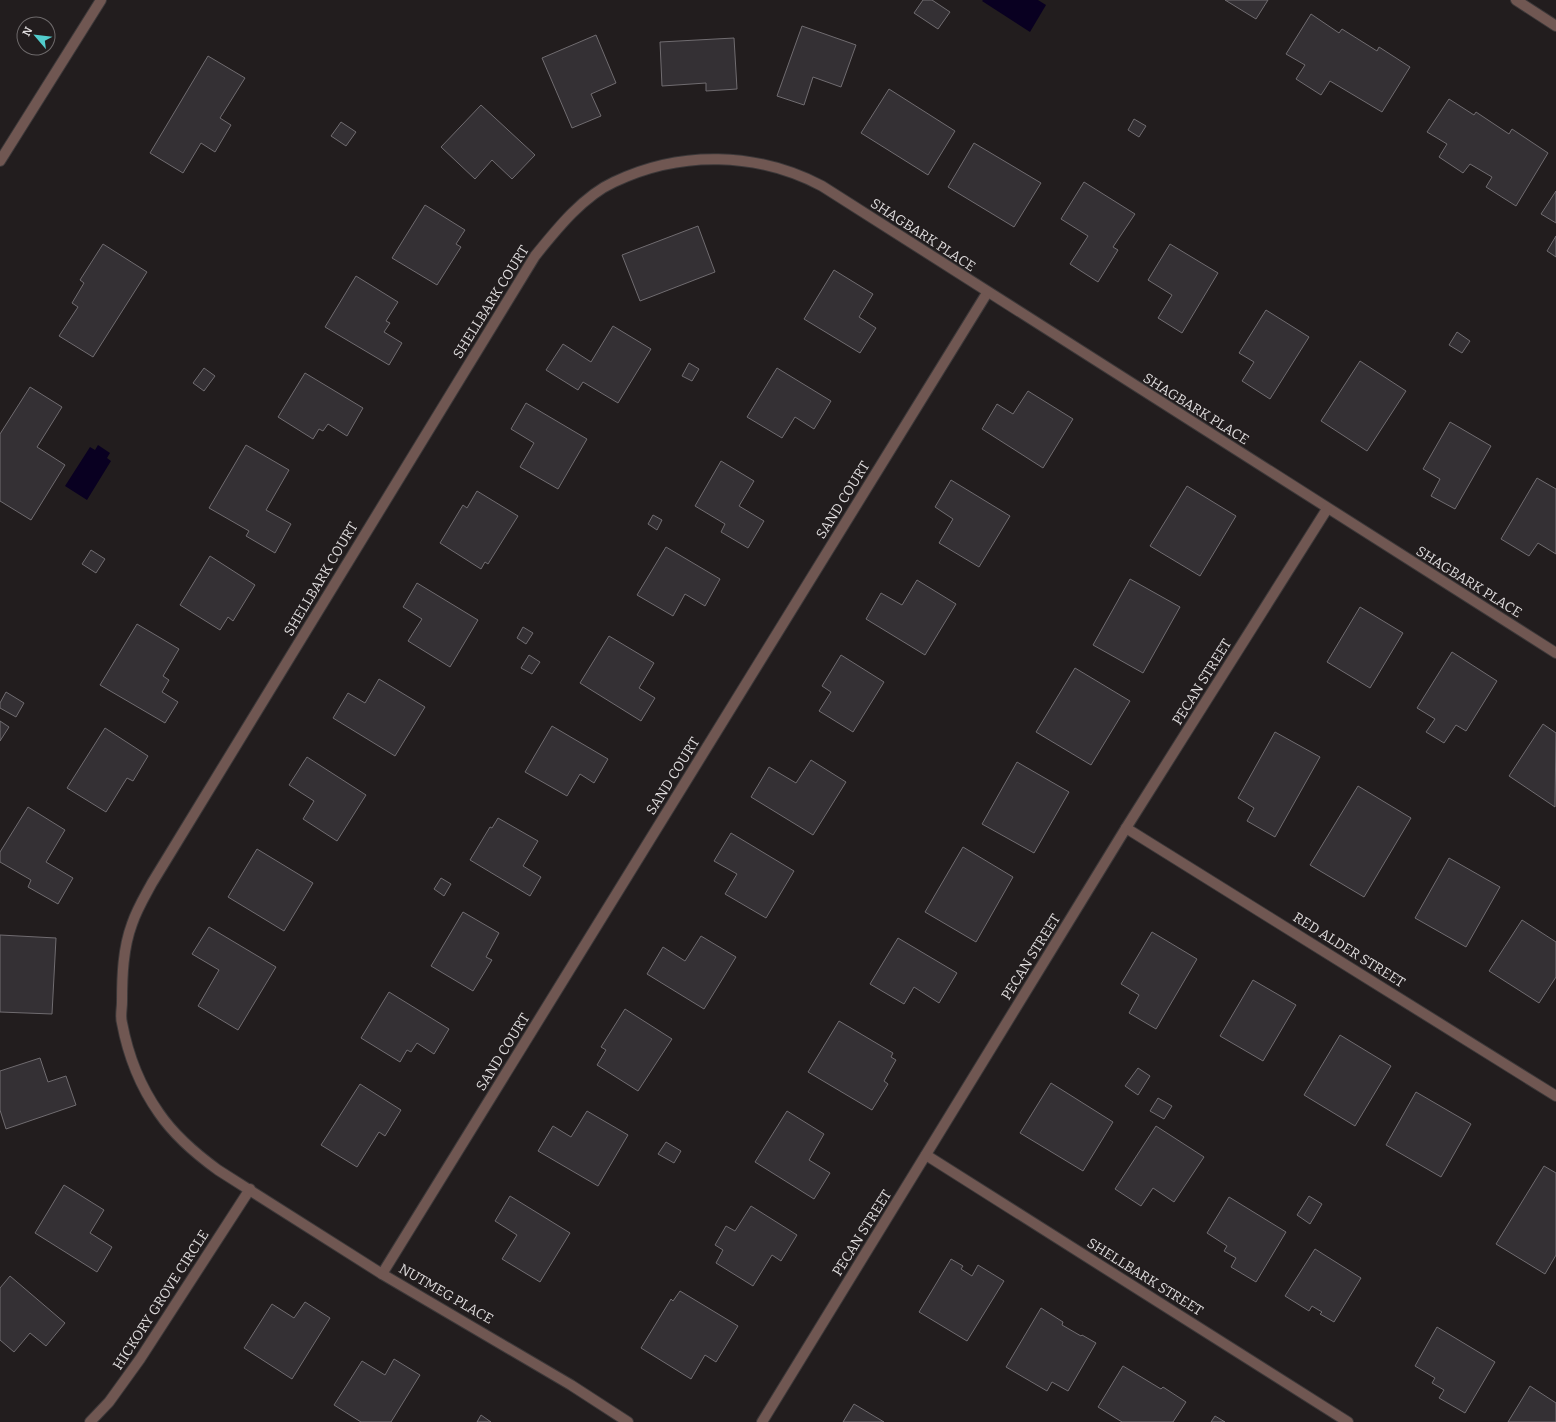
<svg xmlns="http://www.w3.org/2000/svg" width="1556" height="1422" viewBox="0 0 1556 1422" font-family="Bitter,serif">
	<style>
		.water { fill: #090021 }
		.building { fill: #343034; stroke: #706c70 }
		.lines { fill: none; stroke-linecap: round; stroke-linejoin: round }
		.minor-casing { stroke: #3c3839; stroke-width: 12 }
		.minor { stroke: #705752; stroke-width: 10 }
		.labels { text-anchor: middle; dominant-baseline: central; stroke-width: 3; stroke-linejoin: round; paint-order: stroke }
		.street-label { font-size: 14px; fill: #dedbdc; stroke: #221d1e }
	</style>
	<rect width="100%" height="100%" fill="#221d1e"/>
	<!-- water -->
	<g class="water">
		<path d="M983 0H1038L1046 5 1030 32 982 1Z"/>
		<path d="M98 445 110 453 107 458 111 461 87 500 65 486 90 447 95 450Z"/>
	</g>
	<!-- building -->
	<g class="building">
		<path d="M923 0H932L950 12 938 29 914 13Z"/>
		<path d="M1225 0H1268L1256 19Z"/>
		<path d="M1311 14 1339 33 1342 29 1377 51 1379 47 1410 67 1382 112 1330 81 1321 95 1296 79 1305 65 1286 54Z"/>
		<path d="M802 26 856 45 841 87 813 77 804 105 777 96Z"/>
		<path d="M596 35 616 83 591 94 601 116 572 128 542 58Z"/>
		<path d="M734 38 737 89 706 91V83L662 86 660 42Z"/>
		<path d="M208 56 245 78 220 118 231 125 215 152 201 143 183 173 150 153Z"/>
		<path d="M889 89 955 131 928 175 861 133Z"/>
		<path d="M1449 99 1474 115 1476 112 1509 134 1512 129 1548 153 1516 206 1486 187 1492 177 1470 164 1463 173 1439 157 1447 144 1427 132Z"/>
		<path d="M481 105 535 155 512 179 492 160 475 179 441 147Z"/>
		<path d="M1134 119 1146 126 1139 137 1128 130Z"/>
		<path d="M341 122 356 132 346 146 331 136Z"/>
		<path d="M974 143 1041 183 1014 227 948 187Z"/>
		<path d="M1084 182 1135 214 1113 247 1118 250 1098 282 1070 264 1088 236 1061 219Z"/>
		<path d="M1556 191V223L1541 214Z"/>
		<path d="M425 205 465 230 456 244 461 247 437 285 392 258Z"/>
		<path d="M698 226 715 272 640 301 622 255Z"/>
		<path d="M1556 236V257L1547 251Z"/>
		<path d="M103 244 147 272 93 357 59 336 78 307 72 303 84 283 80 280Z"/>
		<path d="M1170 244 1218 273 1182 333 1158 318 1172 295 1148 280Z"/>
		<path d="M834 270 873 294 859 317 876 328 860 353 804 319Z"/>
		<path d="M356 276 398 302 386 321 390 323 384 332 402 343 389 365 325 327Z"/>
		<path d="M1266 310 1309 337 1270 399 1242 381 1254 362 1239 353Z"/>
		<path d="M613 326 651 349 618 403 583 382 578 390 546 370 563 344 591 362Z"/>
		<path d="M1457 332 1470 341 1462 353 1449 345Z"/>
		<path d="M1360 361 1406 391 1367 451 1321 421Z"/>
		<path d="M689 363 699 369 692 381 682 376Z"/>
		<path d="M204 368 215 376 204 391 193 383Z"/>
		<path d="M777 368 831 401 814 429 795 417 782 438 747 417Z"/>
		<path d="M305 373 363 408 347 436 328 424 323 431 319 429 313 439 278 417Z"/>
		<path d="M30 387 62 407 37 447 65 465 31 520 0 501V434Z"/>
		<path d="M1028 391 1073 419 1043 468 982 429 997 404 1013 414Z"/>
		<path d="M526 403 587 439 558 489 520 467 534 443 511 429Z"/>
		<path d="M1450 422 1491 446 1455 509 1431 496 1440 479 1423 469Z"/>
		<path d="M246 445 289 470 266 510 291 524 275 553 246 536 249 531 209 508Z"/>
		<path d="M721 461 754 481 739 506 764 521 748 548 721 532 725 524 695 506Z"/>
		<path d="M1537 478 1556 489V554L1538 543 1529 556 1501 539Z"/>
		<path d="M951 480 1010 516 979 567 939 543 953 519 935 507Z"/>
		<path d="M1187 486 1236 516 1200 576 1150 546Z"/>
		<path d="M477 491 518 516 488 564 485 562 481 569 440 543 463 505 467 508Z"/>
		<path d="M653 515 662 520 657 530 648 524Z"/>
		<path d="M666 547 720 579 705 606 685 594 673 616 637 595Z"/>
		<path d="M91 550 105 559 96 573 82 564Z"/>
		<path d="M210 556 255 585 233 621 228 617 220 630 180 605Z"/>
		<path d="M1130 579 1180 607 1143 673 1093 645Z"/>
		<path d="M917 580 956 604 925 655 866 619 881 593 902 605Z"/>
		<path d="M417 583 478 620 450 667 408 641 422 619 403 607Z"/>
		<path d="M1360 607 1403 633 1370 688 1327 662Z"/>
		<path d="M137 624 179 649 163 676 169 680 162 692 178 702 165 723 100 685Z"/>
		<path d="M523 627 533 633 526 644 517 638Z"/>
		<path d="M609 636 654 663 639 688 655 698 641 721 580 683Z"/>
		<path d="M1452 652 1497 681 1466 731 1456 725 1444 743 1426 732 1435 719 1417 708Z"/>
		<path d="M529 655 540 662 532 674 521 668Z"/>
		<path d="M841 655 884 682 853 732 819 711 831 692 822 686Z"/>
		<path d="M1075 668 1130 701 1091 765 1036 732Z"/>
		<path d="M379 679 425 707 395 756 333 718 348 693 365 703Z"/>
		<path d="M6 692 24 703 16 717 0 708V703Z"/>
		<path d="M0 721 9 727 0 741Z"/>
		<path d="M1543 724 1556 733 1555 807 1509 776Z"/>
		<path d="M552 726 608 759 594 783 580 774 567 796 525 772Z"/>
		<path d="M105 728 148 756 133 781 127 778 106 812 67 788Z"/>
		<path d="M1275 732 1320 757 1275 837 1247 821 1254 808 1238 798Z"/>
		<path d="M307 757 366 795 337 841 303 819 314 801 289 785Z"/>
		<path d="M811 760 846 782 813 835 751 797 769 767 796 783Z"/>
		<path d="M1017 762 1069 792 1034 853 982 824Z"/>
		<path d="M1358 786 1411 818 1364 897 1310 865Z"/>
		<path d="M28 807 65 830 46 862 73 878 58 904 28 887 31 880 0 862V852Z"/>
		<path d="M498 818 538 841 523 866 541 877 530 896 470 860 490 827 492 828Z"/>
		<path d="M731 833 794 871 766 918 725 894 737 874 714 861Z"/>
		<path d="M963 847 1013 877 976 942 925 912Z"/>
		<path d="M257 849 313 883 284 931 228 897Z"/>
		<path d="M1449 858 1500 887 1466 947 1415 918Z"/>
		<path d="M441 878 451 884 444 896 434 889Z"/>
		<path d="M463 912 499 933 486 957 492 960 473 991 431 966Z"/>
		<path d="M1522 920 1556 942V977L1539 1003 1489 971Z"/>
		<path d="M209 927 276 967 238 1030 198 1006 219 970 192 954Z"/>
		<path d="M1152 932 1197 959 1156 1029 1129 1013 1139 995 1121 984Z"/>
		<path d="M0 935 56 938 52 1014 0 1012Z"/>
		<path d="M701 936 736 957 704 1009 647 974 663 947 685 961Z"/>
		<path d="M898 938 957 973 939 1003 914 987 904 1004 870 984Z"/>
		<path d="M1253 980 1296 1005 1263 1061 1220 1036Z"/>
		<path d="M389 992 449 1029 434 1054 417 1043 411 1052 407 1050 400 1062 361 1038Z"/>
		<path d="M625 1009 672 1039 638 1091 597 1065 606 1050 601 1047Z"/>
		<path d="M839 1021 893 1053 891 1057 896 1060 884 1081 888 1084 872 1110 808 1072Z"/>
		<path d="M1340 1035 1391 1066 1355 1126 1304 1095Z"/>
		<path d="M40 1058 48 1082 66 1076 76 1105 6 1129 0 1110V1071Z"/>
		<path d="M1138 1068 1150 1076 1138 1095 1125 1086Z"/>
		<path d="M1051 1083 1113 1122 1083 1171 1020 1133Z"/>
		<path d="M360 1084 401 1110 385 1136 379 1132 357 1167 321 1145Z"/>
		<path d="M1416 1092 1471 1124 1441 1177 1386 1145Z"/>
		<path d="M1158 1098 1172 1106 1164 1119 1150 1111Z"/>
		<path d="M587 1111 628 1135 598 1186 538 1151 553 1126 571 1137Z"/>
		<path d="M787 1111 824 1134 809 1160 830 1173 814 1199 755 1162Z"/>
		<path d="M1156 1126 1204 1157 1174 1202 1153 1188 1141 1206 1115 1189Z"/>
		<path d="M666 1142 681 1151 674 1163 658 1154Z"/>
		<path d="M1544 1166 1556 1173V1255L1545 1274 1496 1244Z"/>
		<path d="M64 1185 104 1210 90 1233 112 1247 97 1272 35 1233Z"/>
		<path d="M510 1196 570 1233 540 1282 502 1259 517 1235 495 1221Z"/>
		<path d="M1309 1196 1322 1204 1310 1224 1297 1215Z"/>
		<path d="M1229 1197 1286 1232 1256 1282 1231 1267 1236 1258 1224 1251 1227 1246 1207 1233Z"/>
		<path d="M751 1206 797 1235 781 1261 772 1255 753 1286 716 1263 723 1250 715 1245 726 1226 735 1231Z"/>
		<path d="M1315 1249 1361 1278 1334 1322 1320 1314 1322 1312 1312 1306 1309 1311 1285 1296Z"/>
		<path d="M951 1259 963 1266 961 1269 972 1276 978 1265 1004 1281 967 1341 919 1312Z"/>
		<path d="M10 1276 65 1323 46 1346 30 1333 14 1352 0 1340V1288Z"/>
		<path d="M680 1291 738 1326 716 1362 705 1355 691 1379 641 1348 671 1299 673 1301Z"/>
		<path d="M305 1302 330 1318 292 1379 244 1348 272 1304 294 1318Z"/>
		<path d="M1041 1308 1063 1322 1062 1325 1081 1336 1082 1335 1096 1343 1068 1391 1052 1382 1047 1391 1006 1367Z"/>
		<path d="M1437 1327 1495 1362 1465 1413 1439 1398 1444 1390 1432 1383 1435 1378 1415 1366Z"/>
		<path d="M394 1359 420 1375 391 1422H361L334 1405 362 1361 385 1375Z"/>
		<path d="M1123 1366 1161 1389 1163 1387 1186 1402 1173 1422H1122L1098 1407Z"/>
		<path d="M1530 1386 1556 1403V1422H1508Z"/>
		<path d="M854 1404 884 1422H843Z"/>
		<path d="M481 1415 491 1422H477Z"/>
		<path d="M1215 1416 1225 1422H1211Z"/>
	</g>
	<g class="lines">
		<defs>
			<g id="minor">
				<path d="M1516 0 1556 26"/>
				<path d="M0 161 101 0"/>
				<path d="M1126 828 1556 1096"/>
				<path d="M926 1155 1348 1422"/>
				<path d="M382 1274 987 293"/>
				<path d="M90 1422 109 1402 140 1359 250 1189"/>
				<path d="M628 1422 571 1385 382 1274 218 1170C196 1154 174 1135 159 1113 140 1086 128 1055 122 1023 120 1016 122 1009 122 1002 122 976 123 948 132 924 137 909 145 896 152 883L535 256C556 230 583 196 614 182 681 150 757 152 822 186L1556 653"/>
				<path d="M762 1422 1126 828 1327 509"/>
			</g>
		</defs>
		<!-- minor casing -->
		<use href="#minor" class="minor-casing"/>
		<!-- minor -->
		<use href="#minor" class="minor"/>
	</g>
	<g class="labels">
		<!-- street labels -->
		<g class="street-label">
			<text transform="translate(923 235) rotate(33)">SHAGBARK PLACE</text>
			<text transform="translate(491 302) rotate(-58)">SHELLBARK COURT</text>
			<text transform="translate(1196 409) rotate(32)">SHAGBARK PLACE</text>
			<text transform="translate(843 500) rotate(-58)">SAND COURT</text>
			<text transform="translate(321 579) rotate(-59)">SHELLBARK COURT</text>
			<text transform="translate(1469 582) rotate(32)">SHAGBARK PLACE</text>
			<text transform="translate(1202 682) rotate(-58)">PECAN STREET</text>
			<text transform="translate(673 776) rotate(-58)">SAND COURT</text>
			<text transform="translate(1349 950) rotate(32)">RED ALDER STREET</text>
			<text transform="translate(1031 957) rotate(-58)">PECAN STREET</text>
			<text transform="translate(503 1052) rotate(-58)">SAND COURT</text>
			<text transform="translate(862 1233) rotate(-58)">PECAN STREET</text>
			<text transform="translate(1145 1277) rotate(32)">SHELLBARK STREET</text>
			<text transform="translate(446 1294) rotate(30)">NUTMEG PLACE</text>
			<text transform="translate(161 1300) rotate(-57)">HICKORY GROVE CIRCLE</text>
		</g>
	</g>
	<!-- north arrow -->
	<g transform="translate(36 36) rotate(298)"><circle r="19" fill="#221d1e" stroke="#6d696a"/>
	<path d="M0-3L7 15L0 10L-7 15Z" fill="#52cdcd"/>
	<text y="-6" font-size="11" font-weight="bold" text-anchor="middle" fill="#dedbdc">N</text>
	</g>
</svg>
